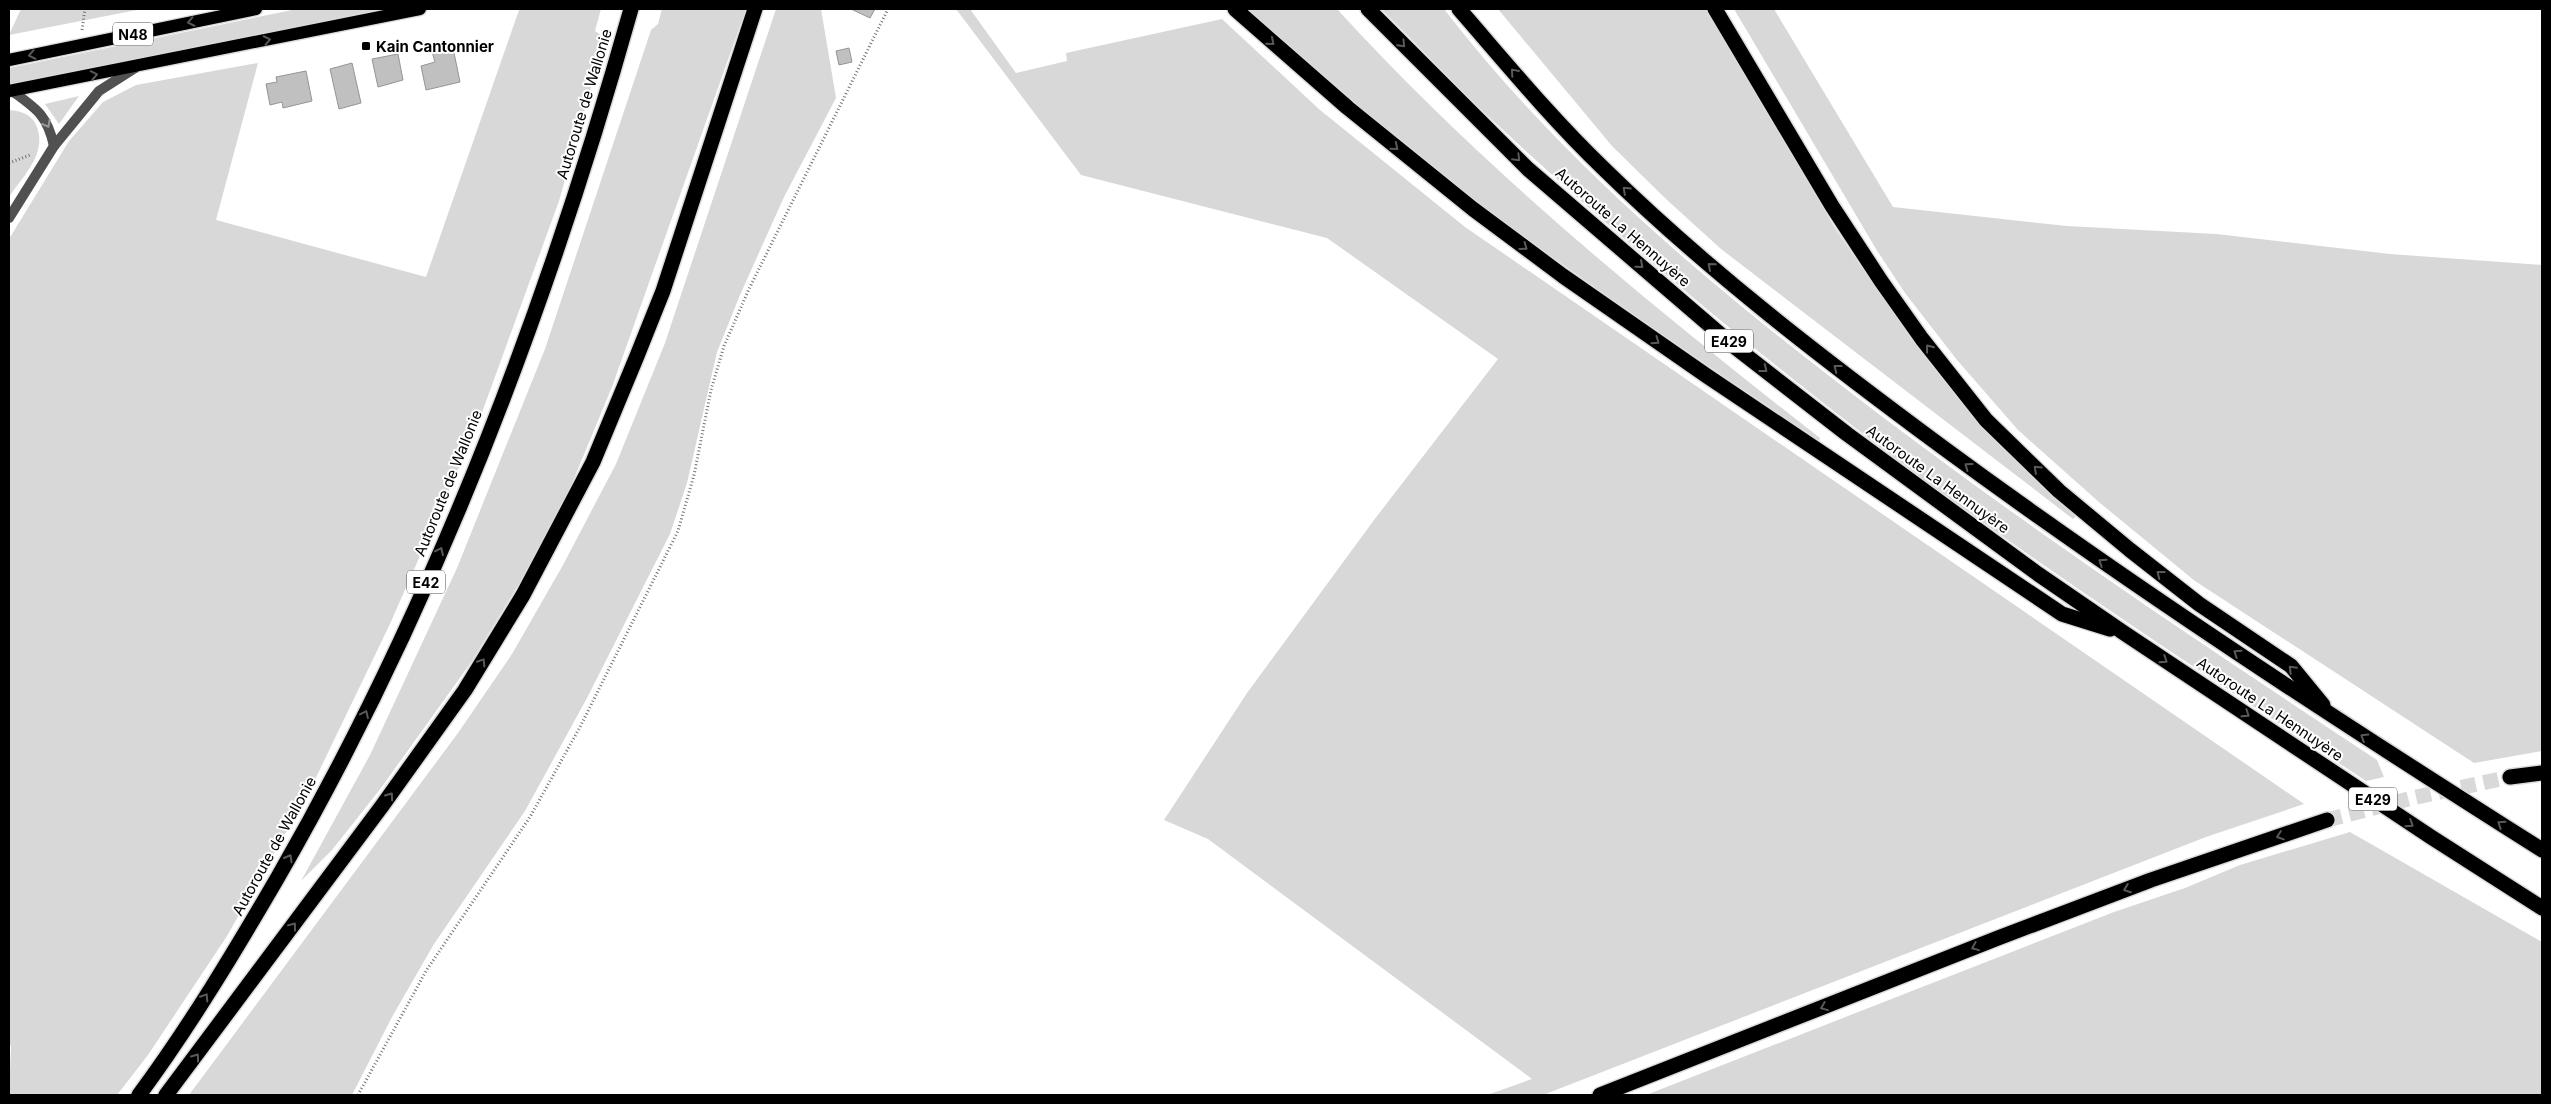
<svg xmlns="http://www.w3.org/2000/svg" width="2551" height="1104" viewBox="0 0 2551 1104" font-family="Inter,sans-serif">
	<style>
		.green { fill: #d8d8d8 }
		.building { fill: #c0c0c0; stroke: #959595 }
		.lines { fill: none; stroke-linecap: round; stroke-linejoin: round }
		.motorway-tunnel { stroke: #d9d9d9; stroke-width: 15; stroke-dasharray: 15 8; stroke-linecap: butt }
		.primary-casing { stroke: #dbdbdb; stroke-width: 15 }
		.motorway-casing { stroke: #dbdbdb; stroke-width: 18 }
		.path { stroke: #737373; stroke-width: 3; stroke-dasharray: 1 2.5; stroke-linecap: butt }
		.minor { stroke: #515151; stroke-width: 10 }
		.primary { stroke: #000; stroke-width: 12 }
		.motorway { stroke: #000; stroke-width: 15 }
		.oneway { stroke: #595959 }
		.oneway2 { stroke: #979797 }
		.poi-dot { fill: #000; stroke: #fff; stroke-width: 2 }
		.labels { text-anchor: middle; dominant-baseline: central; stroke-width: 4; stroke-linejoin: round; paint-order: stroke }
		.shield { fill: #fff; stroke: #4c4c4c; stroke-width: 1 }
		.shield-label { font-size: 14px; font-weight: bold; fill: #000 }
		.poi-label { font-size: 15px; font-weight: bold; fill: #000; stroke: #fff; text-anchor: start }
		.street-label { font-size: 15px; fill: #000; stroke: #fff }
	</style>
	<rect width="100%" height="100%" fill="#fff"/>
	<!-- green -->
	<g class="green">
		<path d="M21 9H142L9 35Z"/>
		<path d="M297 9H384L9 85V68Z"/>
		<path d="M526 9H601L595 31 605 38 559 201 476 429 389 626 309 792 227 936 148 1055 117 1095H9L11 1047 9 1041V239L69 141 103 102 136 85 258 63 216 220 426 277 519 10Z"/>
		<path d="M662 9H746L612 387 568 493 520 582 472 661 381 788 332 850 301 881 370 755 457 568 545 349 651 30 658 24Z"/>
		<path d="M776 9H821L836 98 784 197 740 295 717 352 687 483 670 534 587 698 525 811 434 944 392 1017 352 1095H189L458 733 512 654 563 565 616 464 665 343Z"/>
		<path d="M956 9H970L1016 73 1067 61 1066 53 1222 19 1320 110 1465 227 2304 804 2206 837 1543 1095H1487L1532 1079 1208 839 1164 820 1247 693 1374 520 1498 359 1327 238 1081 175Z"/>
		<path d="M1246 9H1337C1482 168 1651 306 1820 438L1819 441C1651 327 1482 214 1327 83 1299 60 1273 34 1246 9Z"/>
		<path d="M1381 9H1444C1555 153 1694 272 1837 382 2011 517 2194 639 2377 760L2384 777 2366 781C2235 694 2102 608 1974 516 1804 394 1641 259 1488 116 1451 81 1417 44 1381 9Z"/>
		<path d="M1498 9H1707L1833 225 1870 280 1918 346 2077 515 2073 519 1721 249 1666 199 1612 146Z"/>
		<path d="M1734 9H1774L1893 207 2067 226 2216 234 2390 254 2542 265V751L2474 763 2195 581 2100 503 2018 430 1957 360 1905 293 1876 249Z"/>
		<path d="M79 96 59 124 45 104Z"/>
		<path d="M9 110C21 111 32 114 37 127 47 154 23 176 9 197Z"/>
		<path d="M2350 832 2542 942V1095H1646L2114 912 2185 888 2240 865Z"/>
	</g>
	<!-- building -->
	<g class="building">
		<path d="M851 9H875L870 18Z"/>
		<path d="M452 43 460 82 426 90 421 66 435 62 431 48Z"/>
		<path d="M849 48 852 62 839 65 836 51Z"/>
		<path d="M398 54 403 80 378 87 372 59Z"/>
		<path d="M352 63 361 103 339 109 330 69Z"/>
		<path d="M306 71 312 101 283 108 282 102 270 105 266 84 277 82 276 77Z"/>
	</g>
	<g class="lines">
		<!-- motorway-tunnel -->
		<path class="motorway-tunnel" d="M2327 820 2412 798 2510 777"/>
		<defs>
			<g id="primary">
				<path d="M9 60 256 9"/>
				<path d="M9 91 420 9"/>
			</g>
			<g id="motorway">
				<path d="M1235 9 1348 108 1473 209 1563 276 1707 376 2062 614 2110 629"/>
				<path d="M1368 9 1528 169 1735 347 1847 434 2038 574 2124 633 2431 837 2542 908"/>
				<path d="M1459 9C1506 63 1551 118 1603 168 1708 271 1826 361 1945 449 2138 591 2340 722 2542 850"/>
				<path d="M1715 9 1832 206 1881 281 1922 339 1986 420 2059 491 2130 550 2199 604 2291 666 2323 705"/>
				<path d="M2510 777 2542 773"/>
				<path d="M139 1095C190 1026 235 951 278 877 434 606 547 309 631 9"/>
				<path d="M166 1095 382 806 465 690 523 595 593 462 637 356 663 291 755 9"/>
				<path d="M1600 1095 1998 938 2151 880 2327 820"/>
			</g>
		</defs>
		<!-- primary casing -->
		<use href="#primary" class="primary-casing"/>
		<!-- motorway casing -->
		<use href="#motorway" class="motorway-casing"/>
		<!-- path -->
		<g class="path">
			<path d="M82 30 85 9"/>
			<path d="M9 163 30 155"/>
			<path d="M358 1095 426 971 530 817 580 727 678 531 694 475 711 390 724 346 749 289 888 9"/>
		</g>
		<!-- minor -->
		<g class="minor">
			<path d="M12 91C37 109 47 115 54 146L99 91 135 68"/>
			<path d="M9 218 54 146"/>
		</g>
		<!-- primary -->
		<use href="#primary" class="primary"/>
		<!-- motorway -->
		<use href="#motorway" class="motorway"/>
	</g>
	<!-- one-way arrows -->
	<defs><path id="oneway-chevron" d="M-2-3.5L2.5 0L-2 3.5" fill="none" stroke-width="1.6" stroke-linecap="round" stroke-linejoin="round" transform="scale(1.25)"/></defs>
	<g class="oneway">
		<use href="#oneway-chevron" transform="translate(191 22) rotate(168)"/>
		<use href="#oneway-chevron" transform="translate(267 40) rotate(-12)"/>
		<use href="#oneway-chevron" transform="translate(1271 42) rotate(41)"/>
		<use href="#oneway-chevron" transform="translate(1402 44) rotate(46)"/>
		<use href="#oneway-chevron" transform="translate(32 55) rotate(168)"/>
		<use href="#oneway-chevron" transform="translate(1514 72) rotate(-131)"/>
		<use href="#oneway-chevron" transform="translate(94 75) rotate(-11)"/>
		<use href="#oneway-chevron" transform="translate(1395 147) rotate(39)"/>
		<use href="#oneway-chevron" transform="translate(1517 158) rotate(45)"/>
		<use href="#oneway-chevron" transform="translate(1626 190) rotate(-137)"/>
		<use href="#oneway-chevron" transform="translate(1524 247) rotate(36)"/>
		<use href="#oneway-chevron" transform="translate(1640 265) rotate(41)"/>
		<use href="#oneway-chevron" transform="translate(1711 266) rotate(-139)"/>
		<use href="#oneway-chevron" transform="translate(1656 341) rotate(35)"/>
		<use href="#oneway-chevron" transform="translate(1929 348) rotate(-128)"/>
		<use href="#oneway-chevron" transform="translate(1837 368) rotate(-142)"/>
		<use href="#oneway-chevron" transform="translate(1764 369) rotate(38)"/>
		<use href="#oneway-chevron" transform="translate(1968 466) rotate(-144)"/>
		<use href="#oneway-chevron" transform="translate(2037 469) rotate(-137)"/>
		<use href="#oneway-chevron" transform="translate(440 551) rotate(-65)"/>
		<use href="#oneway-chevron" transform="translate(2102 562) rotate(-146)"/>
		<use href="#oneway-chevron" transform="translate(2160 574) rotate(-142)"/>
		<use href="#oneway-chevron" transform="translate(2237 653) rotate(-146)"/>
		<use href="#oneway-chevron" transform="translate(2164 660) rotate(34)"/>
		<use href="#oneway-chevron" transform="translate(482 662) rotate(-58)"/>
		<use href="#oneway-chevron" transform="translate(2292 669) rotate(-135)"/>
		<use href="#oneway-chevron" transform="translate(365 714) rotate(-65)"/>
		<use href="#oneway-chevron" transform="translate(2246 714) rotate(34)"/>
		<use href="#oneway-chevron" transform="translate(2364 737) rotate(-148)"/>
		<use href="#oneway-chevron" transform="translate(390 796) rotate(-55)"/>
		<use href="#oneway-chevron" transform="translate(2410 824) rotate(33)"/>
		<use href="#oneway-chevron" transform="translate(2501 824) rotate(-146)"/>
		<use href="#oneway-chevron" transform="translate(2280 836) rotate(161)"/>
		<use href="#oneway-chevron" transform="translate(289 858) rotate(-60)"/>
		<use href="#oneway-chevron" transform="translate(2127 889) rotate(159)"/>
		<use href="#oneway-chevron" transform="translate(293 926) rotate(-53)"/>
		<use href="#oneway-chevron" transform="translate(1975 947) rotate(158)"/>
		<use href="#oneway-chevron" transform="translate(205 997) rotate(-57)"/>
		<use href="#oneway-chevron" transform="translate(1824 1007) rotate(158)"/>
		<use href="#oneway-chevron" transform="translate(196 1057) rotate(-54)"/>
	</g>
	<use class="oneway2" href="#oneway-chevron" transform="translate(47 124) rotate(60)"/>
	<!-- markers -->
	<rect class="poi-dot" x="361" y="41" width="10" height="10" rx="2.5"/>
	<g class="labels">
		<!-- shield labels -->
		<g class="shield">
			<rect x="113" y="22.5" width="40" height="23" rx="4"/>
			<rect x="1705" y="329.5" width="48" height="23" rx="4"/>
			<rect x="407" y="570.5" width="38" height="23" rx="4"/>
			<rect x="2349" y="787.5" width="48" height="23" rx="4"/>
		</g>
		<g class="shield-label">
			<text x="133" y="34">N48</text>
			<text x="1729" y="341">E429</text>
			<text x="426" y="582">E42</text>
			<text x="2373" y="799">E429</text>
		</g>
		<!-- poi labels -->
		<g class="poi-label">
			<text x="376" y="46">Kain Cantonnier</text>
		</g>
		<!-- street labels -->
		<g class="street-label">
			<text transform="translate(584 104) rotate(-73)">Autoroute de Wallonie</text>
			<text transform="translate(1623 227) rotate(41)">Autoroute La Hennuyère</text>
			<text transform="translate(1938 479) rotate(36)">Autoroute La Hennuyère</text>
			<text transform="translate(448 483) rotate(-68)">Autoroute de Wallonie</text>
			<text transform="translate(2270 709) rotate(34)">Autoroute La Hennuyère</text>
			<text transform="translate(274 846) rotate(-61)">Autoroute de Wallonie</text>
		</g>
	</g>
	<!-- border -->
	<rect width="2551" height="1104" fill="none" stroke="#000000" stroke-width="20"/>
</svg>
